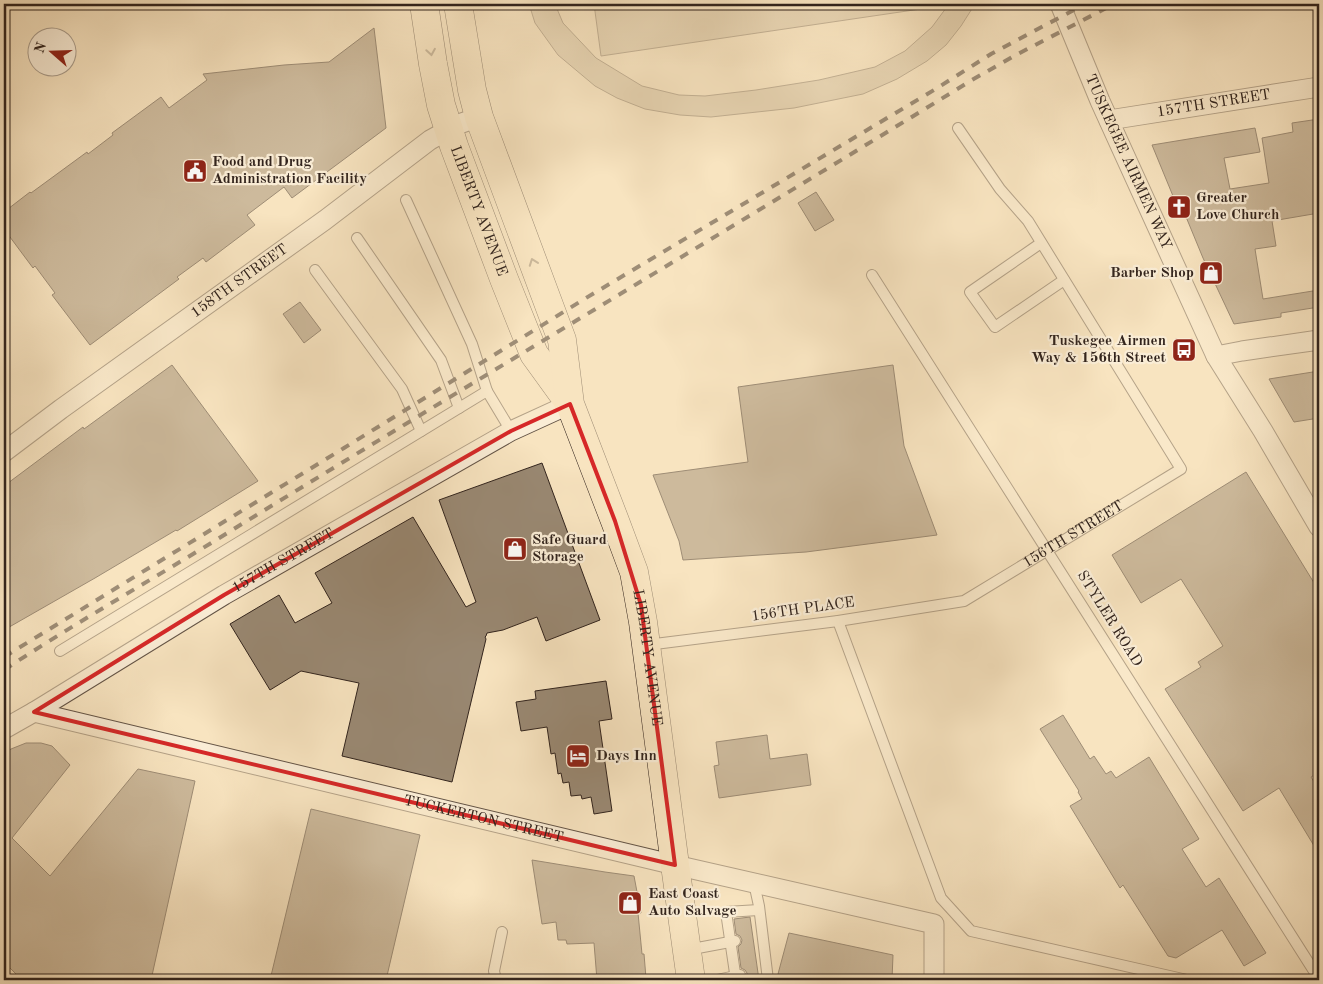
<svg xmlns="http://www.w3.org/2000/svg" width="1323" height="984" viewBox="0 0 1323 984" font-family="'Old Standard TT',serif">
	<style>
		.green { fill: #d6c3a4; stroke: #847460 }
		.building { fill: #998872; stroke: #32241d }
		.lines { fill: none; stroke-linecap: round; stroke-linejoin: round }
		.service-casing { stroke: #645446; stroke-width: 12 }
		.minor-casing { stroke: #645446; stroke-width: 21 }
		.primary-casing { stroke: #32241d; stroke-width: 29 }
		.service { stroke: #faedd6; stroke-width: 10 }
		.minor { stroke: #faedd6; stroke-width: 19 }
		.primary { stroke: #f8e4c0; stroke-width: 28 }
		.rail { stroke: #32241d; stroke-width: 4; stroke-dasharray: 9 9; stroke-linecap: butt }
		.oneway { stroke: #95846e }
		.marked { fill: none; stroke: #d62828; stroke-width: 4; stroke-linejoin: round }
		.labels { text-anchor: middle; dominant-baseline: central; stroke-width: 4.5; stroke-linejoin: round; paint-order: stroke }
		.street-label { font-size: 15px; fill: #32241d; stroke: #faedd6 }
		.poi-label { font-size: 15px; font-weight: bold; fill: #32241d; stroke: #faedd6; text-anchor: start }
	</style>
	<rect width="100%" height="100%" fill="#f8e4c0"/>
	<filter id="stains"><feTurbulence type="fractalNoise" baseFrequency=".004" numOctaves="4"/><feColorMatrix values="0 0 0 0 .2 0 0 0 0 .09 0 0 0 0 .02 0 0 0 .5 -.17"/></filter>
	<radialGradient id="worn" r=".72"><stop offset=".6" stop-color="#630" stop-opacity="0"/><stop offset="1" stop-color="#630" stop-opacity=".3"/></radialGradient>
	<!-- green -->
	<g class="green">
		<path d="M529 4H555L563 23 596 58 642 86 679 95 705 96 756 90 819 80 875 67 905 51 932 27 949 4H975L961 26 946 45 927 61 897 79 863 94 794 108 711 117 680 115 645 109 617 98 595 86 558 55 535 23Z"/>
		<path d="M594 4H940L941 6 601 56Z"/>
	</g>
	<!-- building -->
	<g class="building">
		<path d="M374 28 386 128 292 198 284 187 247 215 255 225 206 262 203 258 177 277 179 279 90 345 52 295 55 293 35 266 33 268 4 229V212L30 192 31 193 87 152 88 154 113 135 112 133 161 97 169 108 207 80 203 74 284 65 329 62Z"/>
		<path d="M1319 119V213L1272 221 1276 246 1255 249 1263 299 1319 290V307L1281 313V317L1234 324 1203 258 1184 212 1180 213 1152 145 1255 128 1260 152 1224 158 1230 189 1269 183 1262 138 1293 132 1292 123Z"/>
		<path d="M816 192 834 220 815 231 798 203Z"/>
		<path d="M300 302 321 330 304 343 283 314Z"/>
		<path d="M172 365 258 481 177 531 176 530 95 578 4 630V486L83 427 84 429Z"/>
		<path d="M893 365 904 446 937 535 806 552 683 560 679 541 653 475 748 462 738 387Z"/>
		<path d="M1319 371V418L1294 422 1269 379Z"/>
		<path d="M542 463 600 620 546 641 537 617 503 630 487 633 486 636 485 637 486 639 452 782 342 756 359 683 301 671 270 690 230 624 279 595 295 623 332 603 315 573 413 517 466 607 476 602 439 500Z"/>
		<path d="M1246 472 1319 591V772L1311 777 1319 790V854L1279 788 1243 811 1165 689 1201 667 1198 662 1223 646 1181 579 1141 603 1112 555Z"/>
		<path d="M606 681 612 719 599 721 612 811 594 814 591 797 582 799 581 795 571 796 569 782 563 783 561 773 558 774 555 753 551 754 547 727 521 731 516 702 536 699 535 691Z"/>
		<path d="M1063 715 1090 759 1094 756 1106 774 1111 771 1116 778 1149 757 1199 839 1182 849 1206 887 1219 878 1266 953 1244 966 1222 930 1176 958 1168 956 1123 885 1120 888 1070 806 1082 799 1078 792 1079 791 1040 729Z"/>
		<path d="M767 735 770 759 807 754 811 785 719 798 714 766 719 765 716 742Z"/>
		<path d="M26 743H41L52 746 70 765 12 838 50 876 138 769 195 781 151 980H22L4 962V754L11 749Z"/>
		<path d="M311 809 420 835 386 980H270Z"/>
		<path d="M532 860 605 872 634 876 641 913H638L642 954H644L646 978 617 980H597L594 943 567 944 566 940H558L556 922 542 924Z"/>
		<path d="M750 917 759 980H744L747 977V973L745 970 741 968 738 947 741 944 742 940 740 936 736 934 734 919Z"/>
		<path d="M789 933 893 955 892 980H799L778 974Z"/>
	</g>
	<g class="lines">
		<defs>
			<g id="service">
				<path d="M406 200 472 344 487 391"/>
				<path d="M357 238 441 360 459 408"/>
				<path d="M1041 243 970 292 995 327 1064 280"/>
				<path d="M315 270 402 389 421 431"/>
				<path d="M872 275 1319 979"/>
				<path d="M838 621 941 898 971 931 1187 980"/>
				<path id="s1" d="M647 645 838 621 964 601 1181 469 1028 221 1000 189 958 128"/>
				<path d="M60 651 487 391 511 431"/>
				<path d="M754 883 759 906 768 980"/>
				<path d="M687 950 735 941"/>
				<path d="M496 980 494 971 502 932"/>
				<path d="M717 980 740 975"/>
				<path d="M736 980 726 912 759 910"/>
			</g>
			<g id="minor">
				<path id="s2" d="M1060 4 1100 101 1216 356 1263 431 1319 527"/>
				<path id="s3" d="M1109 120 1319 87"/>
				<path d="M1216 356 1242 351 1319 340"/>
				<path id="s4" d="M4 452 61 409 325 220 430 140 459 124 479 117"/>
				<path id="s5" d="M34 712 675 865 934 924V980"/>
				<path id="s6" d="M4 729 34 712 224 595 511 431 570 404"/>
			</g>
			<g id="primary">
				<path id="s7" d="M424 4 433 64 441 105 454 146 504 279 534 354 568 401"/>
				<path id="s8" d="M458 4 472 90 479 117 562 340 570 404 615 521 634 572 643 622 675 865 691 980"/>
			</g>
		</defs>
		<!-- service casing -->
		<use href="#service" class="service-casing"/>
		<!-- minor casing -->
		<use href="#minor" class="minor-casing"/>
		<!-- primary casing -->
		<use href="#primary" class="primary-casing"/>
		<!-- service -->
		<use href="#service" class="service"/>
		<!-- minor -->
		<use href="#minor" class="minor"/>
		<!-- primary -->
		<use href="#primary" class="primary"/>
		<!-- rail -->
		<g class="rail">
			<path d="M4 657 344 448 586 298 934 90 991 54 1085 4"/>
			<path d="M4 670C80 620 160 575 237 527 481 377 728 230 972 80L1014 56 1114 4"/>
		</g>
	</g>
	<!-- one-way arrows -->
	<defs><path id="oneway-chevron" d="M-2-3.5L2.5 0L-2 3.5" fill="none" stroke-width="1.6" stroke-linecap="round" stroke-linejoin="round" transform="scale(1.25)"/></defs>
	<g class="oneway">
		<use href="#oneway-chevron" transform="translate(431 52) rotate(81)"/>
		<use href="#oneway-chevron" transform="translate(533 262) rotate(-110)"/>
	</g>
	<!-- marked area -->
	<path d="M0 0H1323V984H0ZM570 404 615 521 641 605 675 865 34 712 224 595 511 431Z" fill="#f8e4c0" fill-opacity=".55" fill-rule="evenodd"/>
	<path class="marked" d="M570 404 615 521 641 605 675 865 34 712 224 595 511 431Z"/>
	<!-- icons -->
	<defs>
		<symbol id="civic-square" viewBox="-11 -11 22 22"><rect x="-9" y="-9" width="18" height="18" rx="4" fill="#8f2418" stroke="#faedd6"/><path d="M-.6-6.5H3V-4.5H.6V-3L4-1V1h2V6H-6V1h2V-1L-.6-3ZM-1.2 2.5V6h2.4V2.5Z" fill="#fff"/></symbol>
		<symbol id="church-square" viewBox="-11 -11 22 22"><rect x="-9" y="-9" width="18" height="18" rx="4" fill="#8f2418" stroke="#faedd6"/><path d="M-1.2-6h2.4v3.5h3.3v2.4h-3.3V6h-2.4V-.1h-3.3v-2.4h3.3Z" fill="#fff"/></symbol>
		<symbol id="shop-square" viewBox="-11 -11 22 22"><rect x="-9" y="-9" width="18" height="18" rx="4" fill="#8f2418" stroke="#faedd6"/><path d="M-5-2.5h2.3a2.7 3.5 0 0 1 5.4 0H5L5.5 6h-11ZM-1.5-2.5h3a1.5 2.3 0 0 0-3 0Z" fill="#fff"/></symbol>
		<symbol id="bus-square" viewBox="-11 -11 22 22"><rect x="-9" y="-9" width="18" height="18" rx="4" fill="#8f2418" stroke="#faedd6"/><path d="M-5-6H5V4H4V6H2V4H-2V6H-4V4H-5ZM-3.5-4V0h7V-4ZM-3.5 1.2v1.5H-2V1.2ZM2 1.2v1.5H3.5V1.2Z" fill="#fff"/></symbol>
		<symbol id="hotel-square" viewBox="-11 -11 22 22"><rect x="-9" y="-9" width="18" height="18" rx="4" fill="#8f2418" stroke="#faedd6"/><path d="M-6-4.5h1.5V1H6V5H4.5V3h-9V5H-6ZM-4 0a1.8 1.8 0 1 1 3.6 0ZM.5 0V-2.5h3Q6-2.5 6 0Z" fill="#fff"/></symbol>
	</defs>
	<g fill-rule="evenodd">
		<use href="#civic-square" x="181" y="157" width="28" height="28"/>
		<use href="#church-square" x="1165" y="193" width="28" height="28"/>
		<use href="#shop-square" x="1197" y="259" width="28" height="28"/>
		<use href="#bus-square" x="1170" y="336" width="28" height="28"/>
		<use href="#shop-square" x="501" y="535" width="28" height="28"/>
		<use href="#hotel-square" x="564" y="742" width="28" height="28"/>
		<use href="#shop-square" x="616" y="889" width="28" height="28"/>
	</g>
	<g class="labels">
		<!-- street labels -->
		<g class="street-label">
			<text stroke="none"><textPath href="#s3" startOffset="106">157TH STREET</textPath></text>
			<text stroke="none"><textPath href="#s2" startOffset="172">TUSKEGEE AIRMEN WAY</textPath></text>
			<text stroke="none"><textPath href="#s7" startOffset="215">LIBERTY AVENUE</textPath></text>
			<text stroke="none"><textPath href="#s4" startOffset="291">158TH STREET</textPath></text>
			<text stroke="none"><textPath href="#s1" startOffset="448">156TH STREET</textPath></text>
			<text stroke="none"><textPath href="#s6" startOffset="326">157TH STREET</textPath></text>
			<text transform="translate(803 610) rotate(-8)">156TH PLACE</text>
			<text transform="translate(1109 619) rotate(58)">STYLER ROAD</text>
			<text stroke="none"><textPath href="#s8" startOffset="684">LIBERTY AVENUE</textPath></text>
			<text stroke="none"><textPath href="#s5" startOffset="462">TUCKERTON STREET</textPath></text>
		</g>
		<!-- poi labels -->
		<g class="poi-label">
			<text x="212" y="162">Food and Drug<tspan x="212" dy="17">Administration Facility</tspan></text>
			<text x="1196" y="198">Greater<tspan x="1196" dy="17">Love Church</tspan></text>
			<text x="1194" y="273" text-anchor="end">Barber Shop</text>
			<text x="1166" y="341" text-anchor="end">Tuskegee Airmen<tspan x="1166" dy="17">Way &amp; 156th Street</tspan></text>
			<text x="532" y="540">Safe Guard<tspan x="532" dy="17">Storage</tspan></text>
			<text x="596" y="756">Days Inn</text>
			<text x="648" y="894">East Coast<tspan x="648" dy="17">Auto Salvage</tspan></text>
		</g>
	</g>
	<!-- margin -->
	<rect width="1323" height="984" fill="none" stroke="#f8e4c0" stroke-width="20"/>
	<rect x="5" y="5" width="1313" height="974" fill="none" stroke="#32241d" stroke-width="2.5"/>
	<rect x="10" y="10" width="1303" height="964" fill="none" stroke="#32241d"/>
	<!-- north arrow -->
	<g transform="translate(52 52) rotate(290)"><circle r="24" fill="#faedd6" stroke="#aa9d8c"/>
	<path d="M0-4L9 19L0 12L-9 19Z" fill="#8f2418"/>
	<text y="-8" font-size="14" font-weight="bold" text-anchor="middle" fill="#32241d">N</text>
	</g>
	<rect width="100%" height="100%" filter="url(#stains)"/>
	<rect width="100%" height="100%" fill="url(#worn)"/>
</svg>
